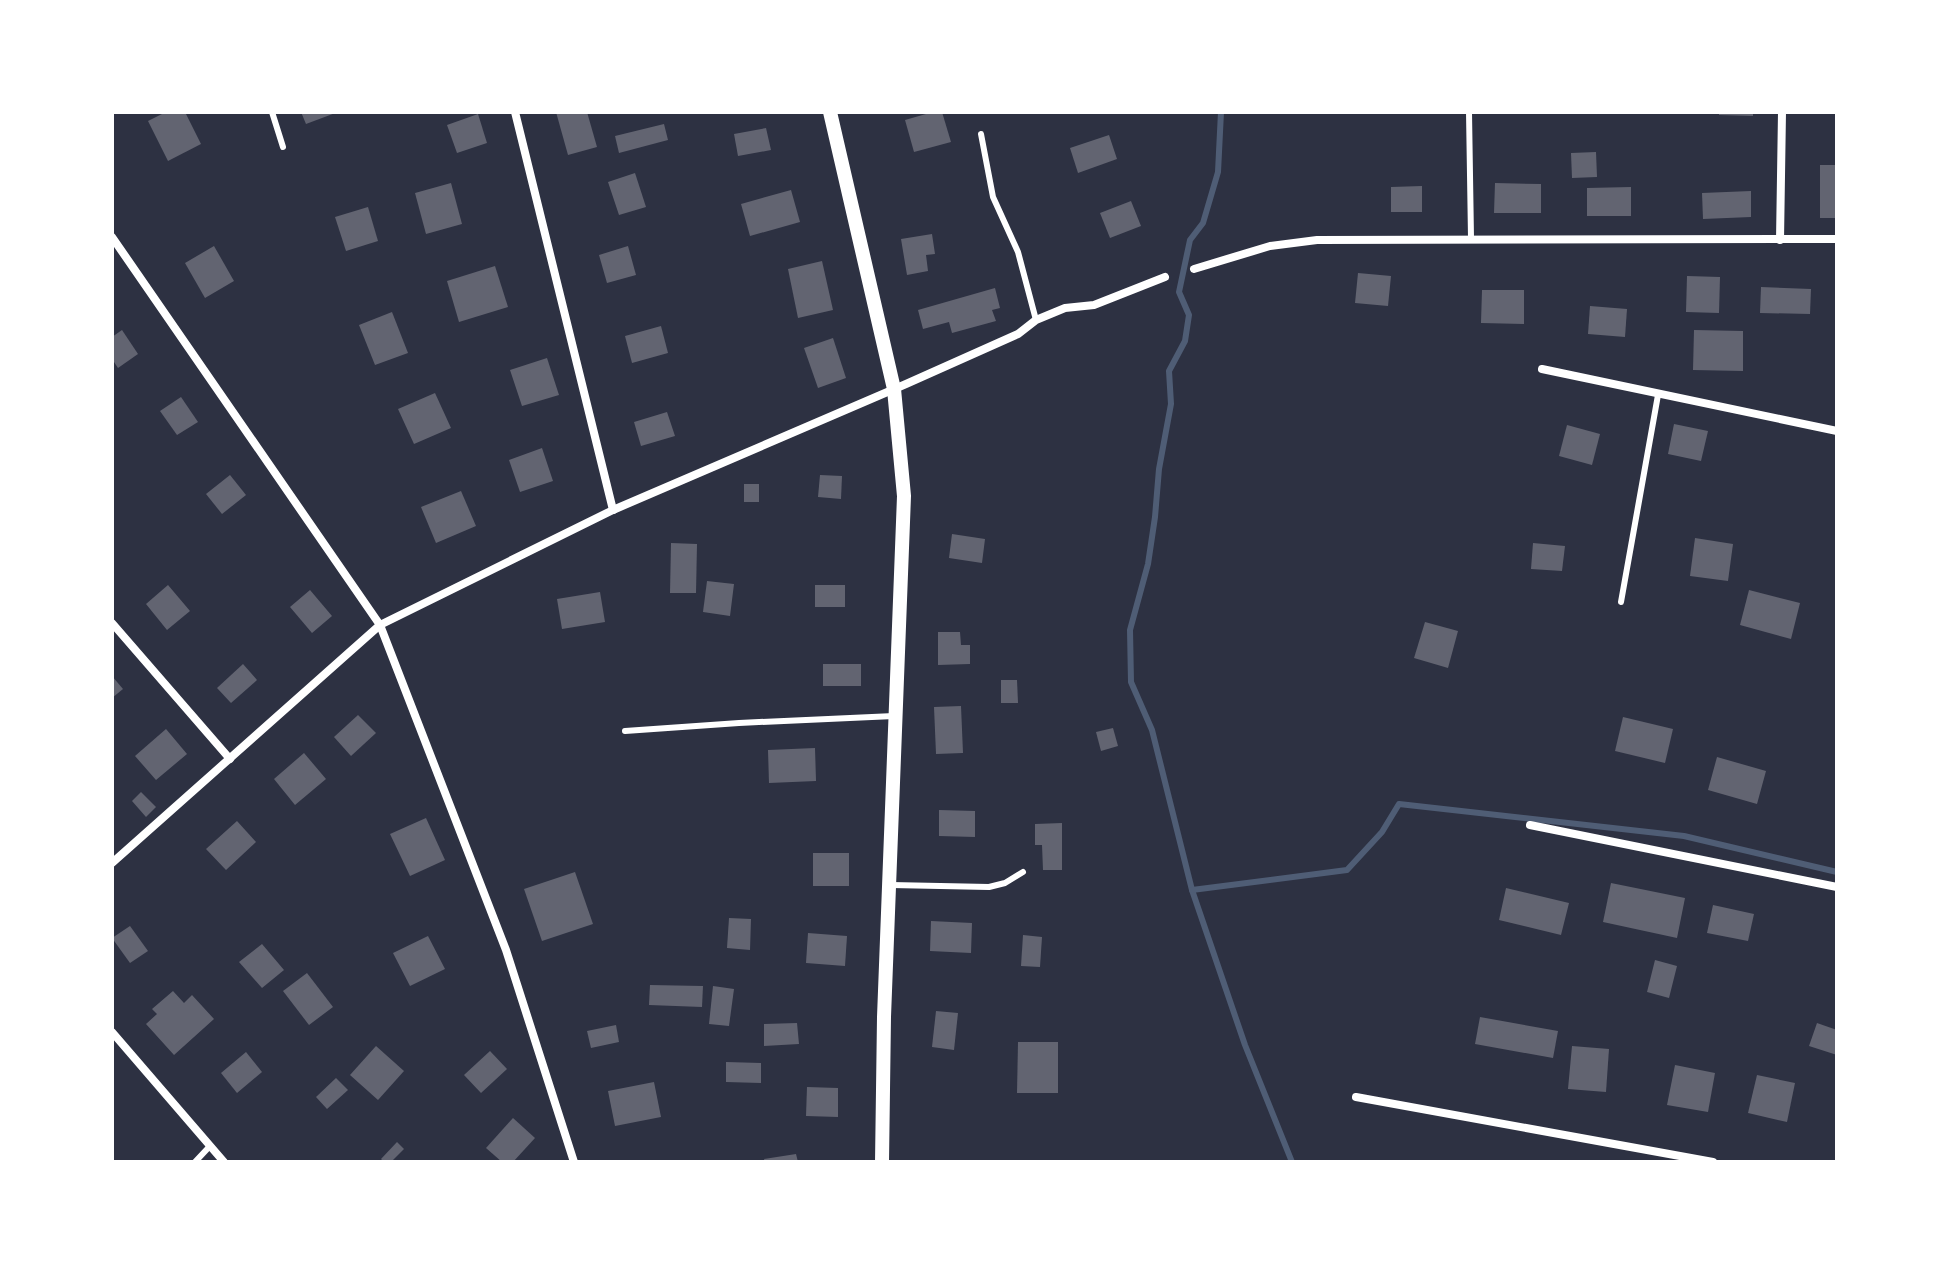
<svg xmlns="http://www.w3.org/2000/svg" width="1949" height="1274" viewBox="0 0 1949 1274" font-family="'Noto Sans',sans-serif">
	<style>
		.lines { fill: none; stroke-linecap: round; stroke-linejoin: round }
		.stream { stroke: #4f5d75; stroke-width: 6 }
		.building { fill: #626471 }
		.service { stroke: #fff; stroke-width: 6 }
		.minor { stroke: #fff; stroke-width: 8 }
		.tertiary { stroke: #fff; stroke-width: 14 }
	</style>
	<rect width="100%" height="100%" fill="#2d3142"/>
	<g class="lines">
		<!-- stream -->
		<g class="stream">
			<path d="M1221 112 1218 172 1203 223 1190 240 1179 292 1189 315 1185 341 1169 371 1171 404 1159 469 1155 517 1148 564 1130 630 1131 682 1152 730 1192 890 1245 1045 1292 1162"/>
			<path d="M1192 890 1347 870 1382 832 1399 804 1684 836 1837 872"/>
		</g>
	</g>
	<!-- building -->
	<g class="building">
		<path d="M166 112H185L201 144 168 161 148 121Z"/>
		<path d="M301 112H338L306 124Z"/>
		<path d="M556 112H587L597 147 568 155Z"/>
		<path d="M933 112H942L951 142 914 152 905 120Z"/>
		<path d="M1719 112H1753V116L1719 115Z"/>
		<path d="M478 114 487 143 457 153 447 125Z"/>
		<path d="M664 124 668 140 619 153 615 136Z"/>
		<path d="M766 128 771 150 738 156 734 134Z"/>
		<path d="M1109 135 1117 159 1078 173 1070 148Z"/>
		<path d="M1596 152 1597 177 1572 178 1571 153Z"/>
		<rect x="1820" y="165" width="17" height="53"/>
		<path d="M635 173 646 207 619 215 608 182Z"/>
		<path d="M451 183 462 224 426 234 415 193Z"/>
		<path d="M1495 183 1541 184V213H1494Z"/>
		<path d="M1422 186V212H1391V187Z"/>
		<path d="M1631 187V216H1587V188Z"/>
		<path d="M791 190 800 222 750 236 741 204Z"/>
		<path d="M1751 191V217L1703 219 1702 193Z"/>
		<path d="M1131 201 1141 226 1110 238 1100 213Z"/>
		<path d="M368 207 378 241 346 251 335 217Z"/>
		<path d="M932 234 935 254 926 255 928 271 907 275 901 239Z"/>
		<path d="M214 246 234 281 205 298 185 263Z"/>
		<path d="M628 246 636 275 607 283 599 255Z"/>
		<path d="M822 261 833 310 798 318 788 269Z"/>
		<path d="M495 266 508 307 459 322 447 281Z"/>
		<path d="M1358 273 1391 276 1388 306 1355 303Z"/>
		<path d="M1687 276 1720 277 1719 313 1686 312Z"/>
		<path d="M1761 287 1811 289 1810 314 1760 313Z"/>
		<path d="M995 288 1000 308 992 310 996 321 952 333 949 322 923 329 918 310Z"/>
		<path d="M1482 290H1524V324L1481 323Z"/>
		<path d="M1590 306 1627 309 1625 337 1588 334Z"/>
		<path d="M392 312 408 353 375 365 359 325Z"/>
		<path d="M661 326 668 353 632 363 625 336Z"/>
		<path d="M122 330 138 354 118 368 112 359V337Z"/>
		<path d="M1694 330 1743 331V371L1693 370Z"/>
		<path d="M833 338 846 378 818 388 804 348Z"/>
		<path d="M547 358 559 395 522 406 510 370Z"/>
		<path d="M435 393 451 428 414 444 398 409Z"/>
		<path d="M181 397 198 422 177 435 160 411Z"/>
		<path d="M667 412 675 436 641 446 634 422Z"/>
		<path d="M1674 424 1708 431 1701 461 1668 454Z"/>
		<path d="M1567 425 1600 434 1592 465 1559 456Z"/>
		<path d="M542 448 553 481 520 492 509 460Z"/>
		<path d="M230 475 246 495 222 514 206 494Z"/>
		<path d="M820 475 842 476 841 499 818 497Z"/>
		<rect x="744" y="484" width="15" height="18"/>
		<path d="M461 491 476 526 436 543 421 507Z"/>
		<path d="M952 534 985 539 982 563 949 558Z"/>
		<path d="M1695 538 1733 544 1728 581 1690 576Z"/>
		<path d="M671 543 697 544 696 593H670Z"/>
		<path d="M1533 543 1565 546 1562 571 1531 569Z"/>
		<path d="M707 581 734 584 730 616 703 612Z"/>
		<path d="M168 585 190 611 167 630 146 604Z"/>
		<rect x="815" y="585" width="30" height="22"/>
		<path d="M310 590 332 616 312 633 290 607Z"/>
		<path d="M1749 590 1800 603 1791 639 1740 625Z"/>
		<path d="M600 592 605 622 562 629 557 599Z"/>
		<path d="M1425 622 1458 631 1448 668 1414 658Z"/>
		<path d="M938 632H960L961 645H970V664L938 665Z"/>
		<path d="M243 664 257 680 231 703 217 688Z"/>
		<rect x="823" y="664" width="38" height="22"/>
		<path d="M112 676 123 689 112 698Z"/>
		<path d="M1001 680H1017L1018 703H1001Z"/>
		<path d="M961 706 963 753 936 754 934 707Z"/>
		<path d="M358 715 376 733 351 756 334 737Z"/>
		<path d="M1623 717 1673 729 1665 763 1615 751Z"/>
		<path d="M1113 728 1118 746 1101 751 1096 732Z"/>
		<path d="M166 729 187 754 156 780 135 756Z"/>
		<path d="M815 748 816 781 769 783 768 750Z"/>
		<path d="M304 753 326 779 295 805 274 779Z"/>
		<path d="M1717 757 1766 771 1757 804 1708 790Z"/>
		<path d="M141 792 156 807 146 817 132 801Z"/>
		<path d="M939 810 975 811V837L939 836Z"/>
		<path d="M426 818 445 860 410 876 390 834Z"/>
		<path d="M237 821 256 842 226 870 206 849Z"/>
		<path d="M1062 823V870H1043L1042 845H1035V824Z"/>
		<rect x="813" y="853" width="36" height="33"/>
		<path d="M575 872 593 924 542 941 524 889Z"/>
		<path d="M1611 883 1685 898 1677 938 1603 922Z"/>
		<path d="M1506 888 1569 903 1561 935 1499 920Z"/>
		<path d="M1713 905 1754 914 1748 941 1707 933Z"/>
		<path d="M729 918 751 919 750 950 727 948Z"/>
		<path d="M931 921 972 923 971 953 930 951Z"/>
		<path d="M130 926 148 951 130 963 112 938Z"/>
		<path d="M808 933 847 936 845 966 806 963Z"/>
		<path d="M1023 935 1042 937 1040 967 1021 966Z"/>
		<path d="M428 936 445 969 410 986 393 953Z"/>
		<path d="M262 944 284 970 262 988 239 962Z"/>
		<path d="M1655 960 1677 966 1669 998 1647 992Z"/>
		<path d="M307 973 333 1007 309 1025 283 991Z"/>
		<path d="M650 985 703 986 702 1007 649 1005Z"/>
		<path d="M713 986 734 989 729 1026 709 1024Z"/>
		<path d="M173 991 184 1003 192 995 214 1019 174 1055 146 1024 157 1014 152 1009Z"/>
		<path d="M936 1011 958 1013 954 1050 932 1047Z"/>
		<path d="M1480 1017 1558 1031 1553 1058 1475 1044Z"/>
		<path d="M797 1023 799 1044 764 1046V1024Z"/>
		<path d="M1817 1023 1837 1030V1055L1809 1046Z"/>
		<path d="M616 1025 619 1042 591 1048 587 1031Z"/>
		<path d="M1018 1042H1058V1093H1017Z"/>
		<path d="M376 1046 404 1071 378 1100 350 1075Z"/>
		<path d="M1572 1046 1609 1049 1606 1092 1568 1089Z"/>
		<path d="M490 1051 507 1069 481 1093 464 1075Z"/>
		<path d="M246 1052 262 1072 237 1093 221 1073Z"/>
		<path d="M726 1062 761 1063V1083L726 1082Z"/>
		<path d="M1675 1065 1715 1073 1708 1112 1667 1105Z"/>
		<path d="M1757 1075 1795 1083 1787 1122 1748 1113Z"/>
		<path d="M336 1078 348 1090 327 1109 316 1097Z"/>
		<path d="M654 1082 661 1117 615 1126 608 1091Z"/>
		<path d="M807 1087 838 1088V1117L806 1116Z"/>
		<path d="M513 1118 535 1138 513 1162H502L486 1148Z"/>
		<path d="M397 1142 404 1149 391 1162H384L381 1159Z"/>
		<path d="M796 1154 798 1162H765L764 1159Z"/>
	</g>
	<g class="lines">
		<!-- service -->
		<g class="service">
			<path d="M272 112 283 147"/>
			<path d="M1469 112 1471 238"/>
			<path d="M981 134 993 197 1018 252 1036 320"/>
			<path d="M1621 602 1658 395"/>
			<path d="M625 731 739 723 894 716"/>
			<path d="M891 885 989 887 1005 883 1023 872"/>
			<path d="M195 1162 210 1146"/>
		</g>
		<!-- minor -->
		<g class="minor">
			<path d="M515 112 613 510"/>
			<path d="M112 237 380 625 506 950 574 1162"/>
			<path d="M1780 240 1782 112"/>
			<path d="M1194 269 1270 246 1317 240 1837 239"/>
			<path d="M1542 369 1837 431"/>
			<path d="M112 623 230 759"/>
			<path d="M1530 825 1837 887"/>
			<path d="M112 863 380 625 613 510 906 384 1018 334 1036 320 1065 308 1094 305 1165 277"/>
			<path d="M112 1032 224 1162"/>
			<path d="M1356 1097 1713 1162"/>
		</g>
		<!-- tertiary -->
		<path class="tertiary" d="M830 112 894 389 904 496 884 1017 882 1162"/>
	</g>
	<!-- border -->
	<rect width="1949" height="1274" fill="none" stroke="#ffffff" stroke-width="228"/>
</svg>
